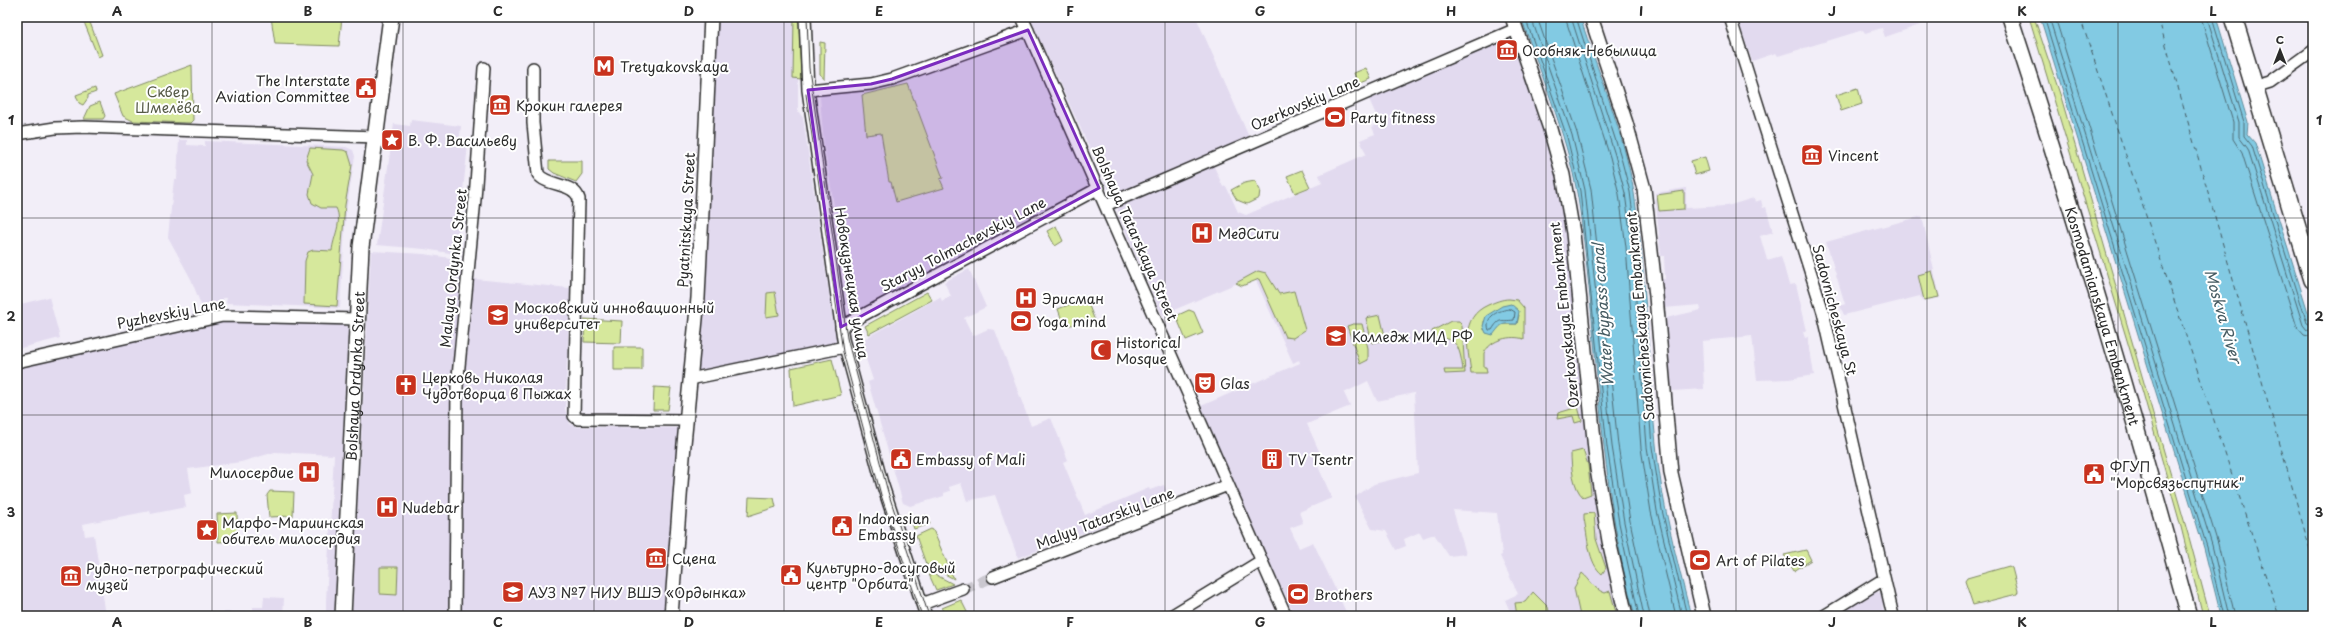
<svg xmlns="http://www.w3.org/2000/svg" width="2330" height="633" font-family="'Playpen Sans',sans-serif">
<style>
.built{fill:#e2daef}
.green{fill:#d6e89c;stroke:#808a64;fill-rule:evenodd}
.water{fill:#82cae3;stroke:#5f8a99}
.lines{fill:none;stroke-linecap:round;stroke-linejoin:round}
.shore{stroke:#4e6b75;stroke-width:1}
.ferry{stroke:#455b62;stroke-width:1;stroke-dasharray:5 4;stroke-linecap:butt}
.minor-tunnel{stroke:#cac7cf;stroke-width:11;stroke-dasharray:11 5.5;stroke-linecap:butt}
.minor-casing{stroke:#2b2b2b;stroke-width:14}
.tertiary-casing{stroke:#2b2b2b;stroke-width:16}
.secondary-casing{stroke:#2b2b2b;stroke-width:18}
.primary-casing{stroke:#2b2b2b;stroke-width:20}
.minor{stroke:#fff;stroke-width:11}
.tertiary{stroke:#fff;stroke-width:13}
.secondary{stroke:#fff;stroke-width:15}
.primary{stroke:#fff;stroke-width:17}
.tram{stroke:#2b2b2b;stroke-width:1}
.marked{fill:#7b2cbf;fill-opacity:0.2;stroke:#7b2cbf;stroke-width:3;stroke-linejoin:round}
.grid{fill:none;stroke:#2b2b2b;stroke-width:1;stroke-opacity:0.55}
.labels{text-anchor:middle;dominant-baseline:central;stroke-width:4;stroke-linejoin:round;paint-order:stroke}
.poi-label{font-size:14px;fill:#2b2b2b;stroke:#fff;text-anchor:start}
.park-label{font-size:14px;fill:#565a47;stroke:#fff}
.street-label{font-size:14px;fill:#2b2b2b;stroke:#fff}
.water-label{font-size:15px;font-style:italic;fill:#455b62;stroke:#fff}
.neatline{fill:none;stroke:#2b2b2b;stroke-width:1.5}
.grid-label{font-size:13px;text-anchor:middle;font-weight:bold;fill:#2b2b2b}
</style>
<rect width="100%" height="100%" fill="#f2eef8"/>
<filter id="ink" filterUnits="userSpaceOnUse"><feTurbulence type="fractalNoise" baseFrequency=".025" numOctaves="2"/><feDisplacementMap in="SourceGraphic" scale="8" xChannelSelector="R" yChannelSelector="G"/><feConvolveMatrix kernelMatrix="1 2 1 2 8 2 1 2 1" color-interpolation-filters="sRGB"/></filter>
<g filter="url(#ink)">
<!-- built -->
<path class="built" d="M716,17H799L802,78L798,79V111L803,118L836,340L834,344L698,371Z
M1029,17H1196L1249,137L1119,194L1110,192Z
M1737,17H1943L1885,37L1882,28L1865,33L1863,30L1778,56L1776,53L1752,61Z
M1506,38L1515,40L1546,130L1563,201L1591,443L1588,445L1596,498L1620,616H1512L1505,600L1518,594L1500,556L1502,555L1497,513L1453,510L1466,554L1449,556L1434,534L1423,538L1420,532L1404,539L1406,546L1396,550L1386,531L1372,529L1355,497L1374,484L1418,473L1414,393L1377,401L1368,381L1344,393L1350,406L1307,424L1324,462L1317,464L1332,498L1299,512L1303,523L1290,528L1299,548L1313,542L1348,616H1295L1259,541L1201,406L1300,363L1299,360L1293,363L1254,276L1162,315L1118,214V206L1213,164L1223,187L1226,186L1238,212L1246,215L1322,182L1319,175L1366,154L1360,140L1375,134L1372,127L1380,124L1368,97Z
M1019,39L1026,42L1089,182V186L858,313L852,312L824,146L820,96L823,94L859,91L894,84Z
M411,120L461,126L459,144L468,145L456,254L424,249L377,245L394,124L410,126Z
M179,140H187V145L205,146V141L346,147L353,150L355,156L346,213L340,308L226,303L227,298H223V303L201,305L191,279L168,237L174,179H177Z
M1686,188V208L1727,206L1754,198L1755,202L1761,200L1763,208L1766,207L1773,232L1760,236L1767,260L1781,256L1789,285L1796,284L1807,331L1803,332L1805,338L1808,337L1814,375L1789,379L1757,380L1752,336L1702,341L1704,389L1672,391L1666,318L1701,310L1700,305L1664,308L1662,279H1665L1664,256H1661L1655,193Z
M1922,216L1940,298L1922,301L1920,296L1844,315L1840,306L1845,304L1826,242Z
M371,251L424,254L463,260L452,375L449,450V616H352Z
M969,269L986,307L964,318L973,336L988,329L995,330L1031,426L1051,418L1068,460L1063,462L1085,515L1149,488L1150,490L1164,485L1170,499L1018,558L995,495L967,501L961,483L949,487L950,491L944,493V496L910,506L903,503L868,382L873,380L860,341L940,297L942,301L951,296L944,282Z
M474,279L570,288L565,409L570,424L577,427L680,428L667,616H462V450L465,375Z
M49,297L60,338L17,349V305Z
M222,320L345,324L348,329L334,616H326V601L334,455L275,452L241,462L188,469L192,493L184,495L186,507L151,514L150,511L83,524L85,536L94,535L106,616H17V368Z
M1878,592L1883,595L1885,600L1882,606L1885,616H1845L1844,611L1832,616L1871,593Z
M264,597L284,598L283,616H225L224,612H253V607H263Z"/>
<!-- green -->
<path class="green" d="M82,17H88L102,55L98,57Z
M271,17H342L339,46L275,44Z
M794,17H799L801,79L793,78Z
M2029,17H2034L2061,97L2190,541L2210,616H2203L2181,527L2143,393Z
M820,42L825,43L824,79L820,74Z
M192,65L193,120L190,123L133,121L123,116L114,94Z
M1366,68L1371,79L1358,84L1354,73Z
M908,84L943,178L940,179L944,188L896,202L891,182H889L881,133L866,135L862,95Z
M95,88L96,92L88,95V98L83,105L79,103L76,95Z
M1858,88L1862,104L1841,111L1836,95Z
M100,102L105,116L103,119H84L90,106Z
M310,148L343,150L348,152L352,165L345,205L337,306L304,304L305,261L308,252L313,250L332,251C333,237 343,222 336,208H321L312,203L309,194L313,174L306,160Z
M1705,157L1709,171L1695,175L1691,161Z
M549,161H582V174L576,182L554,173L549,169Z
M1302,170L1310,187L1295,193L1287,176Z
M1255,181L1260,190L1259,198L1247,204L1237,200L1231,190L1244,183Z
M1684,191V209L1659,211L1657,195Z
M1056,226L1063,241L1055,246L1047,231Z
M1258,271L1266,273L1279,294L1294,291L1305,330L1293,338L1285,337L1259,279L1242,286L1236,283Z
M1932,271L1939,297L1924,300L1918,275Z
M775,292L779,315L766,317L767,293Z
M927,292L932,300L869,334L865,326Z
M1086,298L1095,321L1064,326L1058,309Z
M1509,299L1517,300L1524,308V339C1511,335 1491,339 1484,353V367H1486L1487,373H1471C1468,347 1459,318 1488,305C1495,302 1502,299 1509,299ZM1519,315L1517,324H1503L1484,330V321Z
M1189,310L1194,312L1203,333L1186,340L1176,316Z
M1380,315L1386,340L1372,343L1366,318Z
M585,319L622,321L621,343L584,342Z
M1451,321H1459L1462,326L1465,373L1445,374L1444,370H1463C1460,350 1458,334 1434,340L1432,331Z
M1353,324H1362L1368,348V360L1360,364L1347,326Z
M614,347H642V370H614Z
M832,359L841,395L793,406L791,368Z
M654,387L671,388L668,410H653Z
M1578,407L1582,421L1575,423L1573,416L1557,419L1558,413Z
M1583,450L1588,465L1591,494L1583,497C1573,488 1571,466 1571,453Z
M270,491L294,492L293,516L269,517L267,495Z
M749,497L774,498L776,507L748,516Z
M237,513L238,541L218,542L217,514Z
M1594,513L1596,539L1606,568L1602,574C1588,563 1588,537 1584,519V514Z
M926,515L930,524L914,529L911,520Z
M931,529L933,530L954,579L926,564L916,536Z
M1806,550L1811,560L1794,571L1784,555Z
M2009,566L2012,568L2018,591L2017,594L1973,605L1965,581L1967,578Z
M380,567H398L397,595L380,594Z
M927,570L953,584L936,590Z
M1582,573C1592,581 1592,588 1605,593L1610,591L1617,616H1580L1574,588Z
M1533,592L1548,607L1550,616H1517L1515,603L1525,602Z
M961,600L969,616H943L942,608Z"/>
<!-- water -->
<path class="water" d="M1521,17H1580C1599,74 1624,133 1634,193C1647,276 1647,361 1656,444C1661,502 1677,560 1691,616H1635C1598,484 1599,346 1580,211C1571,144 1543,80 1521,17Z
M2040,17H2216L2248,122L2247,134L2255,143L2313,328V616H2221L2204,548Z
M1511,304L1519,311L1517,324C1501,324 1503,322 1493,335L1486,333L1483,326L1486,316L1502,306Z"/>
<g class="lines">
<!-- shore -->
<path class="shore" d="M1525,17L1567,137L1580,191L1607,447L1619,523L1639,616
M1531,17L1572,135L1585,190L1612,446L1624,522L1644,616
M1537,17L1577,133L1591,189L1618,445L1630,521L1650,616
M1565,17L1610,157L1619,194L1626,247L1641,448L1651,512L1676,616
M1571,17L1615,155L1625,193L1632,247L1647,447L1657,511L1682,616
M1576,17L1620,154L1630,192L1637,246L1652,447L1662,510L1687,616
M2044,17L2207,547L2224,616
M2049,17L2212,545L2229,616
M2055,17L2218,544L2235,616
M2201,17L2233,122V139L2242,153L2297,327L2304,335L2313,337
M2207,17L2239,122V137L2248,149L2303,325L2307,330L2313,331
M2212,17L2244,122V136L2252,146L2307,323L2313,326
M1510,309L1515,312L1514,320C1500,322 1500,317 1492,330H1489C1484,316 1499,310 1510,309Z"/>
<!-- ferry -->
<path class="ferry" d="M2080,17L2279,616
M2158,17L2313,560"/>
<!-- minor-tunnel -->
<path class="minor-tunnel" d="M963,589L993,577"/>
<!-- minor casing -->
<g class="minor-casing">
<path id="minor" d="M805,17L808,90L843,339L882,483L926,616
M1022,17L1286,616
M1730,17L1823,312L1893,616
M533,68V123L538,174C547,187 574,182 579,199L574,416L578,419L686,420
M2254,87L2270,82L2313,51
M808,90L871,84L892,79L1028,30
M17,134L55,128L83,127L377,137
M1106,205L1516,29
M841,327L1099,188
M17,362L223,316L357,319
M690,379L845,347
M993,577L1228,485
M922,604L963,589
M455,616L457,387L475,199L484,68
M1171,616L1261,561
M1824,616L1884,579"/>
</g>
<!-- tertiary casing -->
<g class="tertiary-casing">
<path id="tertiary" d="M1512,17L1550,129L1563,175L1573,233L1597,469L1609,541L1626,616
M1591,17L1626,123L1644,189L1656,296L1671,473L1704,616
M671,616L684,444L698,298L711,17"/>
</g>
<!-- secondary casing -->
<g class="secondary-casing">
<g id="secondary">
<path id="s1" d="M2010,17C2075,215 2134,415 2189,616"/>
<path id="s2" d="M343,616L361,247L391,17"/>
</g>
</g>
<!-- primary casing -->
<g class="primary-casing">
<path id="primary" d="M2233,17L2313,280"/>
</g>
<!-- minor -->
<use href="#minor" class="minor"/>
<!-- tertiary -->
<use href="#tertiary" class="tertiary"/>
<!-- secondary -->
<use href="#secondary" class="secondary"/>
<!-- primary -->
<use href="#primary" class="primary"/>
<!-- tram -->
<path class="tram" d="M807,17L809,68L847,338L888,492L929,616
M806,94L843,352L881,495L922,616"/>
</g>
</g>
<!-- marked area -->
<path class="marked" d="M1028,30L1099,188L841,327L808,90L871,84L892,79Z"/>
<!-- grid -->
<path class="grid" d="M212,17V616M403,17V616M594,17V616M784,17V616M974,17V616M1165,17V616M1356,17V616M1546,17V616M1736,17V616M1927,17V616M2118,17V616M17,218H2313M17,415H2313"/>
<!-- icons -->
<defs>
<g id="museum-square" transform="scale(1.15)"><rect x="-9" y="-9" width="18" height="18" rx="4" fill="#c8321e" stroke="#fff"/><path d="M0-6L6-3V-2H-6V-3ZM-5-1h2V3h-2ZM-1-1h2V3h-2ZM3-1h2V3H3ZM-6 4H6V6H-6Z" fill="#fff"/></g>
<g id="metro-square" transform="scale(1.15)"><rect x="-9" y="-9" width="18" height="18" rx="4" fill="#c8321e" stroke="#fff"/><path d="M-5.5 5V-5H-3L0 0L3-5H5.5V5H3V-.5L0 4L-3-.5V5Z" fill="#fff"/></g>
<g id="civic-square" transform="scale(1.15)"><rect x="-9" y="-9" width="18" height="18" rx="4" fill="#c8321e" stroke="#fff"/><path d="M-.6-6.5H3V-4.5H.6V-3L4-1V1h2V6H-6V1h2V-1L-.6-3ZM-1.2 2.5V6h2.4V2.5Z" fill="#fff"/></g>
<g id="stadium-square" transform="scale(1.15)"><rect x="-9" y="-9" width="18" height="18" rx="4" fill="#c8321e" stroke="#fff"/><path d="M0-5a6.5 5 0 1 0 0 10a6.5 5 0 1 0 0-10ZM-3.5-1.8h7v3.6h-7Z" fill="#fff"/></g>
<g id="sight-square" transform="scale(1.15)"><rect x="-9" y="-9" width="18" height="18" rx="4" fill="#c8321e" stroke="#fff"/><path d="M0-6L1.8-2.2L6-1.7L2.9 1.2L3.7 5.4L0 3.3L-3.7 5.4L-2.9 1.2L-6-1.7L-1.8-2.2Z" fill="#fff"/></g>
<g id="hospital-square" transform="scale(1.15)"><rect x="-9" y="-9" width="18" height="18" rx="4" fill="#c8321e" stroke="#fff"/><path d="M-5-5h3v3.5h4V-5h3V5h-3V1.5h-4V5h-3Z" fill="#fff"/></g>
<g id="university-square" transform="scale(1.15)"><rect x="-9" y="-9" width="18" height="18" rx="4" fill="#c8321e" stroke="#fff"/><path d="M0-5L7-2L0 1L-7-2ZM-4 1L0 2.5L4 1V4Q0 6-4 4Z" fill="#fff"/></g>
<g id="mosque-square" transform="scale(1.15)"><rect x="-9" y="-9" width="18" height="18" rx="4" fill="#c8321e" stroke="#fff"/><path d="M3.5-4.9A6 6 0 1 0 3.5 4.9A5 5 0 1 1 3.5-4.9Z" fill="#fff"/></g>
<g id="theatre-square" transform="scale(1.15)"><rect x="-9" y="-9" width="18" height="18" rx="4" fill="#c8321e" stroke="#fff"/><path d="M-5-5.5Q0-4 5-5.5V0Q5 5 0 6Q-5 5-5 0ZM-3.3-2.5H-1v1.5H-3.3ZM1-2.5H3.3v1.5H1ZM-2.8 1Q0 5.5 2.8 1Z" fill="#fff"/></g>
<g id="church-square" transform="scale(1.15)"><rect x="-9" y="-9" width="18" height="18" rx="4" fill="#c8321e" stroke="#fff"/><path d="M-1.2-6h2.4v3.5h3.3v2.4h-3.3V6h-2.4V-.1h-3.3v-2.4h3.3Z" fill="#fff"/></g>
<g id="building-square" transform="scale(1.15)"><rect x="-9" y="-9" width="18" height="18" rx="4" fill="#c8321e" stroke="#fff"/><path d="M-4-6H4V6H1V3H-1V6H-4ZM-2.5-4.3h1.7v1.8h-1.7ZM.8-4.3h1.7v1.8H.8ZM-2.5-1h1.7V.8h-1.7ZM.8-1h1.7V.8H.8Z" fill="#fff"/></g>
</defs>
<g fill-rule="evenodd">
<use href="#museum-square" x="1507" y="50"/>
<use href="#metro-square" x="604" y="66"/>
<use href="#civic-square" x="366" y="88"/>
<use href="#museum-square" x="500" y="105"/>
<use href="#stadium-square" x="1335" y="117"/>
<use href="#sight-square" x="392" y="140"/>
<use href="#museum-square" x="1812" y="155"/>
<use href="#hospital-square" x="1202" y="233"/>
<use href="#hospital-square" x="1026" y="298"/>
<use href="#university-square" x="498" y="315"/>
<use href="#stadium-square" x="1021" y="321"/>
<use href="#university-square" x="1336" y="336"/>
<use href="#mosque-square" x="1101" y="350"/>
<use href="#theatre-square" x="1205" y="383"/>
<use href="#church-square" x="406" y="385"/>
<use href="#civic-square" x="901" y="459"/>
<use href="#building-square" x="1272" y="459"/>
<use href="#hospital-square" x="309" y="472"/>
<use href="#civic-square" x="2094" y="474"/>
<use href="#hospital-square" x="387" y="507"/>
<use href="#civic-square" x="842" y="526"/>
<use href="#sight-square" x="207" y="530"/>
<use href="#museum-square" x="656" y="558"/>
<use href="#stadium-square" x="1700" y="560"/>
<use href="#civic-square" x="791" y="575"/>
<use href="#museum-square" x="71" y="576"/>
<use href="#university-square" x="513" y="592"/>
<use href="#stadium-square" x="1298" y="594"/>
</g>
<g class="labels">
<!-- poi labels -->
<g class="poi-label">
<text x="1522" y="50">Особняк-Небылица</text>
<text x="620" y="66">Tretyakovskaya</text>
<text x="350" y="80" text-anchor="end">The Interstate<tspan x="350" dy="16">Aviation Committee</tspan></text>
<text x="516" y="105">Крокин галерея</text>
<text x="1350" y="117">Party fitness</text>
<text x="408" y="140">В. Ф. Васильеву</text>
<text x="1828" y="155">Vincent</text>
<text x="1218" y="233">МедСити</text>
<text x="1042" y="298">Эрисман</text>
<text x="514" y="307">Московский инновационный<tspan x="514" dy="16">университет</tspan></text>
<text x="1036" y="321">Yoga mind</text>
<text x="1352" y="336">Колледж МИД РФ</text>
<text x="1116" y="342">Historical<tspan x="1116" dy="16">Mosque</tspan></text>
<text x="422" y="377">Церковь Николая<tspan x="422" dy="16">Чудотворца в Пыжах</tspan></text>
<text x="1220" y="383">Glas</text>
<text x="916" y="459">Embassy of Mali</text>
<text x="1288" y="459">TV Tsentr</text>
<text x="2110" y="466">ФГУП<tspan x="2110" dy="16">"Морсвязьспутник"</tspan></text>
<text x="294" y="472" text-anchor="end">Милосердие</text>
<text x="402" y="507">Nudebar</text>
<text x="858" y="518">Indonesian<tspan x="858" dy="16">Embassy</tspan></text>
<text x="222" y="522">Марфо-Мариинская<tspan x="222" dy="16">обитель милосердия</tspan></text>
<text x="672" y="558">Сцена</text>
<text x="1716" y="560">Art of Pilates</text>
<text x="806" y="567">Культурно-досуговый<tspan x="806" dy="16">центр "Орбита"</tspan></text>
<text x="86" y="568">Рудно-петрографический<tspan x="86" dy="16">музей</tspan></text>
<text x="528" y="592">АУЗ №7 НИУ ВШЭ «Ордынка»</text>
<text x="1314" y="594">Brothers</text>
</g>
<!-- park labels -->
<g class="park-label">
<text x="168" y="91">Сквер<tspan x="168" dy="16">Шмелёва</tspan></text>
</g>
<!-- street labels -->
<g class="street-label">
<text transform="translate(1305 103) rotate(-23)">Ozerkovskiy Lane</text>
<text transform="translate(686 220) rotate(-87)">Pyatnitskaya Street</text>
<text transform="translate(1135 233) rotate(66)">Bolshaya Tatarskaya Street</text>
<text transform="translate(963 244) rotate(-28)">Staryy Tolmachevskiy Lane</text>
<text transform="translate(453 268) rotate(-84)">Malaya Ordynka Street</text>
<text transform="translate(852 283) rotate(81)">Новокузнецкая улица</text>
<text transform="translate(1835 310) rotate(75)">Sadovnicheskaya St</text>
<text transform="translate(171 313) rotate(-11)">Pyzhevskiy Lane</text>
<text transform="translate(1564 315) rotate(-96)">Ozerkovskaya Embankment</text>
<text stroke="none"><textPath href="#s1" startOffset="313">Kosmodamianskaya Embankment</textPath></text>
<text transform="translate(1640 316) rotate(-95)">Sadovnicheskaya Embankment</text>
<text stroke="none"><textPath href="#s2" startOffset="240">Bolshaya Ordynka Street</textPath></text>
<text transform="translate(1105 518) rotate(-21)">Malyy Tatarskiy Lane</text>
</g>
<!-- water labels -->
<g class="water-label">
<text transform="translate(1602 315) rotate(-94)">Water bypass canal</text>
<text transform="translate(2224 316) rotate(74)">Moskva River</text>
</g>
</g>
<!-- margin -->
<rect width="2330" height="633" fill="none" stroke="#fff" stroke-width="44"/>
<!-- north arrow -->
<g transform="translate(2280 50)" stroke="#ffffff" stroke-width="3" paint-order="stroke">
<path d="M0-3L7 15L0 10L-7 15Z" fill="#2b2b2b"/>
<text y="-6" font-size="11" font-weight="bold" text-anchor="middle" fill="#2b2b2b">С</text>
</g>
<rect x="22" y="22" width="2286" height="589" class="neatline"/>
<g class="grid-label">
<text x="117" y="16">A</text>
<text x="308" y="16">B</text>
<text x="498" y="16">C</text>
<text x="689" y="16">D</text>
<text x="879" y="16">E</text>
<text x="1070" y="16">F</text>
<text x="1260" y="16">G</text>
<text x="1451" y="16">H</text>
<text x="1641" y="16">I</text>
<text x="1832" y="16">J</text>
<text x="2022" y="16">K</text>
<text x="2213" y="16">L</text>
<text x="11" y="125">1</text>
<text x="2319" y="125">1</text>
<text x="11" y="321">2</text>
<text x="2319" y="321">2</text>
<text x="11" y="517">3</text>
<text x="2319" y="517">3</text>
<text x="117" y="627">A</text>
<text x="308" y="627">B</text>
<text x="498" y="627">C</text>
<text x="689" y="627">D</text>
<text x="879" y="627">E</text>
<text x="1070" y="627">F</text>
<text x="1260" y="627">G</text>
<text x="1451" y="627">H</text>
<text x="1641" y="627">I</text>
<text x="1832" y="627">J</text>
<text x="2022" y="627">K</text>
<text x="2213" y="627">L</text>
</g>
</svg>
